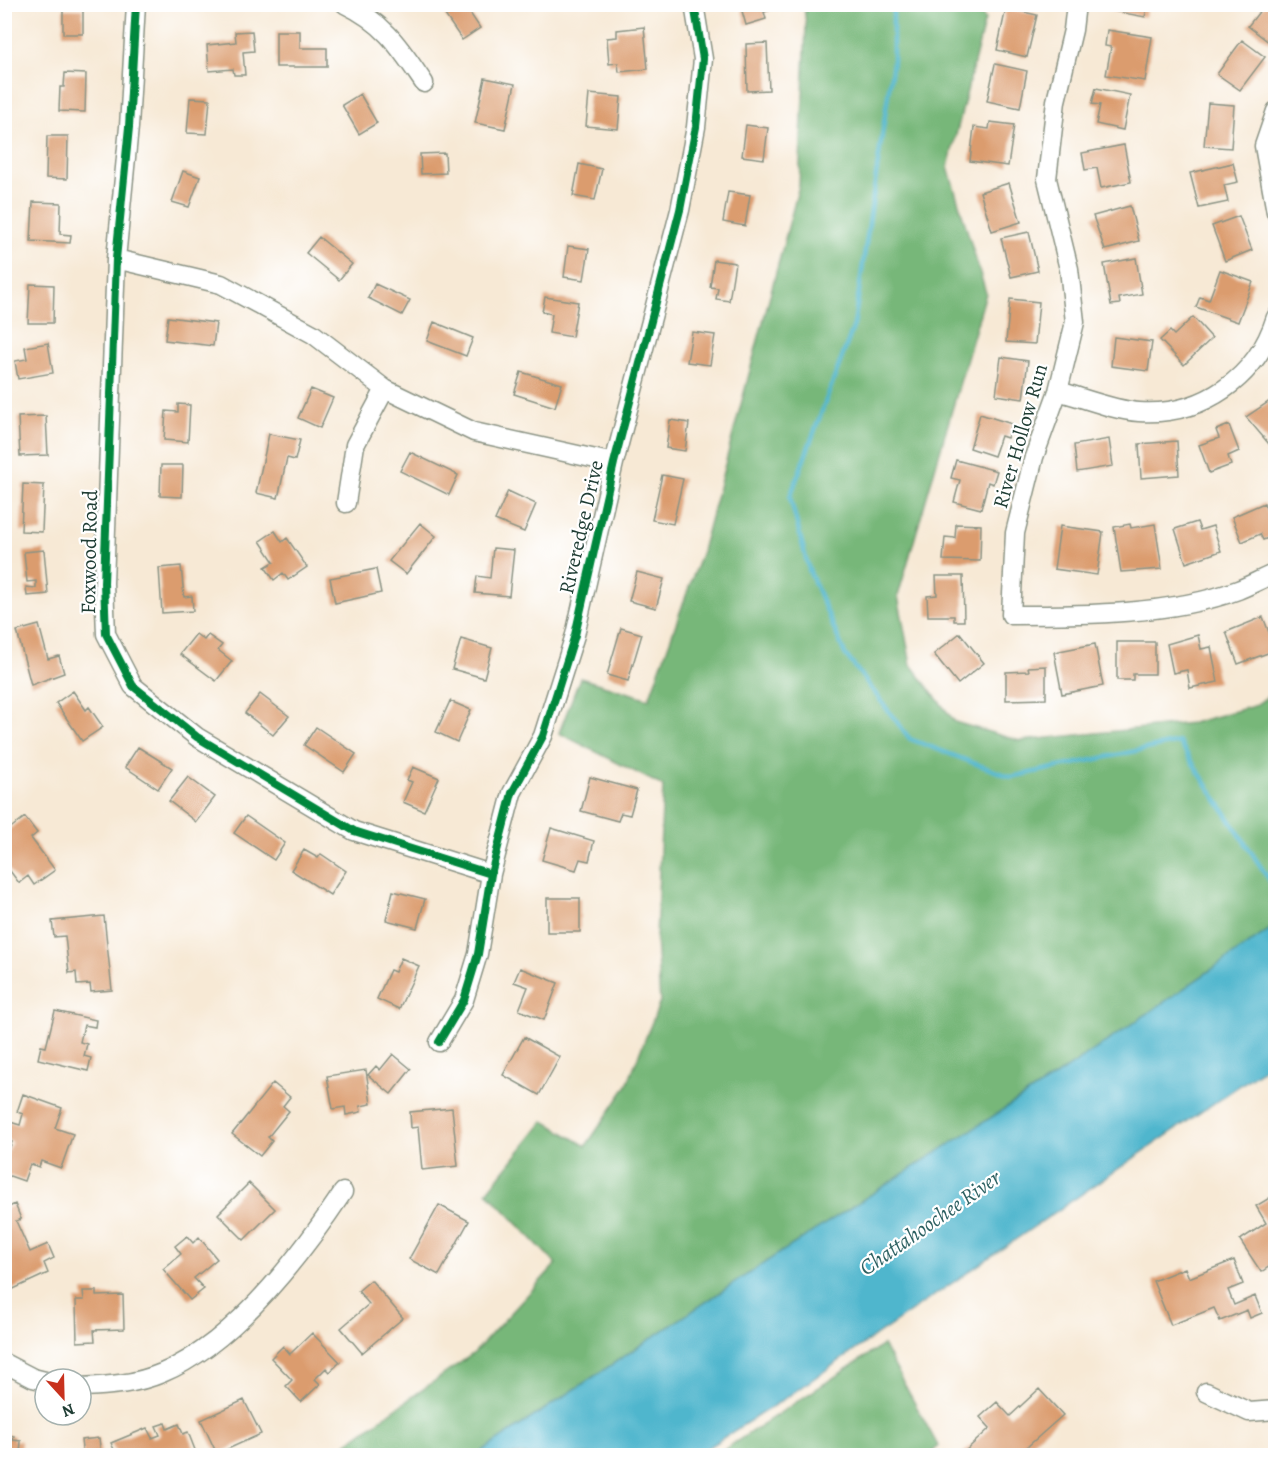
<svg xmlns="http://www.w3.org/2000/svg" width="1280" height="1460" font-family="Alegreya,serif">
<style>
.forest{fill:#77b779;stroke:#4b7a56;stroke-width:1.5}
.water{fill:#4fb6cd;stroke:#377a80;stroke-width:1.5}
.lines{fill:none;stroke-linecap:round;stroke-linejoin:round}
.stream{stroke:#4fb6cd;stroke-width:4.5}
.building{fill:#db9c6e}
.minor-casing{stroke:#8b9384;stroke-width:21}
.minor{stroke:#fff;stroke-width:18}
.cycleway-casing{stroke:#fff;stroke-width:11}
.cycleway{stroke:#00873e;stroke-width:8}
.labels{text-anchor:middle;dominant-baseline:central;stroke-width:4.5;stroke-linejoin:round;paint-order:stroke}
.street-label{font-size:21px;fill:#1f3d34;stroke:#fff}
.water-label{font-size:22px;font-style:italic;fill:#2d6162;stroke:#fff}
</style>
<rect width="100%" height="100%" fill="#fff"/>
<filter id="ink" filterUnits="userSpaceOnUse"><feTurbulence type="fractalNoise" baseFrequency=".0167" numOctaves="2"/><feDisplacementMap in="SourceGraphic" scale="12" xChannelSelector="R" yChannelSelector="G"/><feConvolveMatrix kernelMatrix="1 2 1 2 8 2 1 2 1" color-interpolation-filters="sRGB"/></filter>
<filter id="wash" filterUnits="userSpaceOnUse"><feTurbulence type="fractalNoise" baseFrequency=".008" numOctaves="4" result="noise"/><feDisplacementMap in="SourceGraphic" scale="24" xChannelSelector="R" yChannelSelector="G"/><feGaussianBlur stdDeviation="1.35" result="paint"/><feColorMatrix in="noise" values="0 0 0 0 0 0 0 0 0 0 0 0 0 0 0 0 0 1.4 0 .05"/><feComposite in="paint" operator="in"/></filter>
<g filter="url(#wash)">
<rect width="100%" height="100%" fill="#f7e9d5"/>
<!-- forest -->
<path class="forest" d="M804,5H976L985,19L948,167L986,293L898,596L911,665L955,722L1020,741L1192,723L1254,706L1275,692V926L1062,1072L772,1258L476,1455L329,1456L474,1353L556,1264L487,1192L544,1121L586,1146L626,1087L660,1002L656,938L663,786L559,733L580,678L649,699L702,551L799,186L806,26Z
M883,1345L938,1446L930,1455H716Z"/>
<!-- water -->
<path class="water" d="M1275,926V1061L778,1403L696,1455H476L772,1258L1062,1072Z"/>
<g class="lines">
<!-- stream -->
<path class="stream" d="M893,4V61L854,325L790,497L809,570L845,654L910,739L1011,777L1179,742L1276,890"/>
</g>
<g id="blocks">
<!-- building -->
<path class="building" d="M460,4H464L480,28L462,40L445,15Z
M740,4H779L780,7L764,12L766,19L746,25Z
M1114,4H1148L1145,17L1113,11Z
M1265,4H1276L1274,46L1248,26Z
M1006,8L1037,15L1027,57L997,50Z
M63,9H83V34H63Z
M644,27L648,69L619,72L618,63L609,64L607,38L617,37V30Z
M1107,30L1152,37L1145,81L1106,75L1111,47L1105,46Z
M252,31L254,51L243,52L245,75H234L233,69L209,71L207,45L236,42L235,32Z
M276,31H300V48H327V67H276Z
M1242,40L1265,57L1240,90L1217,74Z
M767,43L769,90L747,91L746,44Z
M995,64L1027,71L1020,108L987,101Z
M65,73L86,74L85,112L59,111L60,87H64Z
M485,78L515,84L505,129L475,123Z
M1096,88L1130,95L1123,130L1096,124L1100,105L1092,104Z
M360,94L377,123L359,134L342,105Z
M589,94L621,97L618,129L586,126Z
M190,98L210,99L207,134L187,133Z
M1208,103L1234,105L1231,148L1204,146Z
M990,122L1014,125L1008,166L970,161L974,127L989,129Z
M746,125L768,128L764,159L742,156Z
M47,136H68L67,179L46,178Z
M1124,145L1131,182L1101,188L1097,168L1085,170L1082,153Z
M445,153L446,173L421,174L420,154Z
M1233,163L1238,182L1224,185L1228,202L1199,208L1190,173Z
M579,164L602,169L595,200L573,196Z
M183,171L200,177L189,207L172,202Z
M1009,183L1021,222L992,231L980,192Z
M728,192L750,195L745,226L723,222Z
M33,202L61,203L60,234L71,235L70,243L31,241Z
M1130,206L1139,241L1105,250L1093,216Z
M1239,216L1252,250L1225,261L1212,226Z
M1029,232L1038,271L1011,277L1001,238Z
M319,237L352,264L339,280L306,253Z
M568,246L589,249L584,280L564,277Z
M1136,258L1142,294L1119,298L1120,304L1111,305L1104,264Z
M714,260L735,263L729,301L716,299L718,288L710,287Z
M1220,270L1253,282L1238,322L1196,307L1200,297L1209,300Z
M30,284L54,285L53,323H28Z
M375,284L410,300L402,315L368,298Z
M545,297L578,302L572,337L549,333L552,314L542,312Z
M1010,299L1039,302L1035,344L1006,342Z
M168,317L216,323L213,346L165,340Z
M1193,317L1212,338L1184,365L1160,340L1170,331L1174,335Z
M434,322L473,338L466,356L427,341Z
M692,332L715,335L710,365L687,362Z
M1114,337L1152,342L1148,371L1111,366Z
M48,343L53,373L18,379L15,361L27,359L25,347Z
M1001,357L1028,361L1023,399L996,395Z
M521,372L562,384L555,407L514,394Z
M311,389L333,398L320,428L298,418Z
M1276,397V439L1269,444L1246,417Z
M178,404L190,405L188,442L164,440L166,411L178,412Z
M980,414L1012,424L1007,438L1001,436L994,456L970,448Z
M46,416L48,455L20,456L18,417Z
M670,420L689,423L685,451L666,448Z
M1229,425L1239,451L1228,456L1231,465L1209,473L1199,445L1219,438L1216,430Z
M269,434L300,440L295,460L287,458L278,498L256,493Z
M1109,439L1113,466L1077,472L1074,445Z
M1177,441L1179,475L1141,478L1139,444Z
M410,452L458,475L449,495L400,471Z
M956,460L997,471L993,484L988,482L981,509L954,502L960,480L951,478Z
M161,465H183L182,497L160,496Z
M662,475L683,479L673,524L652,520Z
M23,484L44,485L42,532L21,531Z
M508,491L536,504L524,532L495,520Z
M1264,503L1276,535L1263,540L1260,534L1242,542L1232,517Z
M1197,522L1200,530L1213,526L1221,551L1186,563L1175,529Z
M420,523L436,536L406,574L389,561Z
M956,524L981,525L980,561L943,560L945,537L955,538Z
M1130,524L1131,528L1155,524L1162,569L1121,572L1114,527Z
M1060,526L1103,532L1097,575L1054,569Z
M275,531L282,542L287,538L307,567L288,580L283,573L274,580L265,567L274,562L260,541Z
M493,548L514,550L509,596L475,593L477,576L490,578Z
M44,550L48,594L27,596L26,587L36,588V581L27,582L24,552Z
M181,566L184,597L192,596L193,611L162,613L159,568Z
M376,569L381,593L335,603L330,578Z
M637,572L664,579L656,608L629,601Z
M936,576H963L964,621H954V616H928L927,596L937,595Z
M1263,617L1276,650L1238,664L1226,632Z
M39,625L48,659L59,656L64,673L31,685L17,631Z
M621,628L642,634L628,681L607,675Z
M960,633L984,663L958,684L934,654Z
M196,634L204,640L208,635L222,645L218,650L232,661L216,681L180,654Z
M1198,635L1201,649L1211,647L1218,682L1190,688L1187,670L1173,673L1167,644Z
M461,639L492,648L484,678L452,669Z
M1117,642H1155V674H1133V680H1117Z
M1095,644L1103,686L1062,694L1054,652Z
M1046,666V699L1006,700V672L1029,671L1028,667Z
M73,691L86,710L89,707L103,727L82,741L56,703Z
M260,694L289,716L273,735L245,713Z
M450,701L471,710L457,742L436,732Z
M316,727L356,754L344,772L304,745Z
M138,747L172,768L158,789L125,767Z
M413,767L439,778L424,811L403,802L412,782L407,780Z
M188,777L215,797L196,822L169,801Z
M590,777L637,790L630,815L621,813L618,821L581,811Z
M246,816L285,843L274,860L234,833Z
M25,817L37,833L31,838L55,870L34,885L28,876L19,883L4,863V833Z
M551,828L594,841L589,861L580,859L576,870L542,860Z
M304,850L318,858L321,854L346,871L330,895L291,870Z
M393,891L425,899L417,928L386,920Z
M547,898H580V932H547Z
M104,916L112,990L91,992L90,984L77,985L76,972L69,973L65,936L54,937L52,921Z
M401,958L419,966L399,1009L377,999L390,970L395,972Z
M520,968L558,983L544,1020L519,1010L528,987L514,982Z
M55,1011L96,1020L95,1027L84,1025L80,1042L87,1044L84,1056L91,1058L88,1071L38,1059L41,1046L46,1047Z
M524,1037L560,1057L539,1095L503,1075Z
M393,1054L411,1069L391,1094L368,1075L376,1066L380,1070Z
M366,1070L371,1104L360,1106L361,1112L346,1115L345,1107L333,1109L327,1076Z
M273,1083L290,1097L283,1106L289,1111L268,1137L272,1141L260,1156L232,1134Z
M23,1094L62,1108L55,1128L73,1134L61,1168L41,1161L39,1167L30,1164L24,1181L4,1174V1162L12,1142L4,1139V1120L20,1125L23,1114L17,1112Z
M452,1108L458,1166L422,1170L418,1127L411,1128L410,1112Z
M249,1183L275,1209L244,1240L218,1214Z
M1276,1194V1262L1261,1272L1240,1240L1266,1223L1256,1206Z
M15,1204L21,1219L16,1221L30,1252L48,1244L54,1258L44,1263L48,1273L7,1292L5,1286V1209Z
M439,1205L469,1221L439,1275L409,1259Z
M187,1236L193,1243L199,1237L217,1259L194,1278L204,1289L190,1300L163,1269L181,1254L175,1246Z
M1234,1260L1243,1284L1228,1290L1234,1305L1255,1296L1262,1313L1250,1318L1247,1310L1220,1321L1214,1308L1171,1325L1153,1281L1185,1268L1189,1278Z
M371,1280L403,1318L362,1353L341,1328L369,1304L358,1291Z
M83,1291H96V1296L123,1295L124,1329L94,1330L95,1341L77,1342L76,1300H84Z
M312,1333L340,1362L330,1372L326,1368L315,1379L320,1384L301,1402L286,1386L292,1380L271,1358L283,1346L290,1354Z
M1039,1389L1063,1415L1027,1447L1034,1456L962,1454L990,1428L980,1417L997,1402L1010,1416Z
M244,1400L261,1434L217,1454L201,1420Z
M165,1423L167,1429L179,1424L183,1434L188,1432L197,1455L117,1456L111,1443L147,1428L152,1438L160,1435L156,1426Z
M4,1434L14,1436L13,1440L21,1441L20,1456H4Z
M99,1438L101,1456H83L81,1440Z"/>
</g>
</g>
<g filter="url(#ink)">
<use href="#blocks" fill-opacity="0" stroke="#8b9384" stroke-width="1.5"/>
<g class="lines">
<!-- minor casing -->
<g class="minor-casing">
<path id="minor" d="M136,4L129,127L116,259L104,583L106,634L133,686L197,737L354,831L491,874
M345,4C385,23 400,48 424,83
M1076,4L1073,30L1056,101L1047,179L1069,269L1075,322L1058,391L1034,457L1015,533L1011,615C1082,615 1172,615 1238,590C1251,585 1263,578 1276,573
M1276,111L1264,146L1276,212
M116,259L221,284L313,334L385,389L474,432L614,463
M1058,391C1084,398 1113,410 1139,412C1203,416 1257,378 1276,317
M346,503L355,445L385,389
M439,1042L464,1000L478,954L491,874L512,793L543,736L575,635L614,463L680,210L696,127L703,59L694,4
M4,1363L33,1378L45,1381
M81,1387C109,1386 136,1384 162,1373C234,1343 301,1255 343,1192
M1206,1392L1249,1412L1276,1410"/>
</g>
<!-- minor -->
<use href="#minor" class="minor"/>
<!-- cycleway casing -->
<g class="cycleway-casing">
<path id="cycleway" d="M136,4L129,127L116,259L104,583L106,634L133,686L197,737L354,831L491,874
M439,1042L464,1000L478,954L491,874L512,793L543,736L575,635L614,463L680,210L696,127L703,59L694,4"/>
</g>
<!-- cycleway -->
<use href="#cycleway" class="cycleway"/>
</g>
</g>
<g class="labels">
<!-- street labels -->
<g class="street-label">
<text transform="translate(1020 436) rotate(-74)">River Hollow Run</text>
<text transform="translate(581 527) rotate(-77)">Riveredge Drive</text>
<text transform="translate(89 552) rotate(-89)">Foxwood Road</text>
</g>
<!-- water labels -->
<g class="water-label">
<text transform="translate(930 1223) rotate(-35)">Chattahoochee River</text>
</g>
</g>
<!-- margin -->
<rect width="1280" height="1460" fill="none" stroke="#fff" stroke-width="24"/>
<!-- north arrow -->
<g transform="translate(63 1397) rotate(158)"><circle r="28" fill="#ffffff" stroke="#a5b1ae" stroke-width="1.5"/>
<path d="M0-4.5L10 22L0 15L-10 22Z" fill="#c8321e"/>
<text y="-9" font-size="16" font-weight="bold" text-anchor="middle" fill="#1f3d34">N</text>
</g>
</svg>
